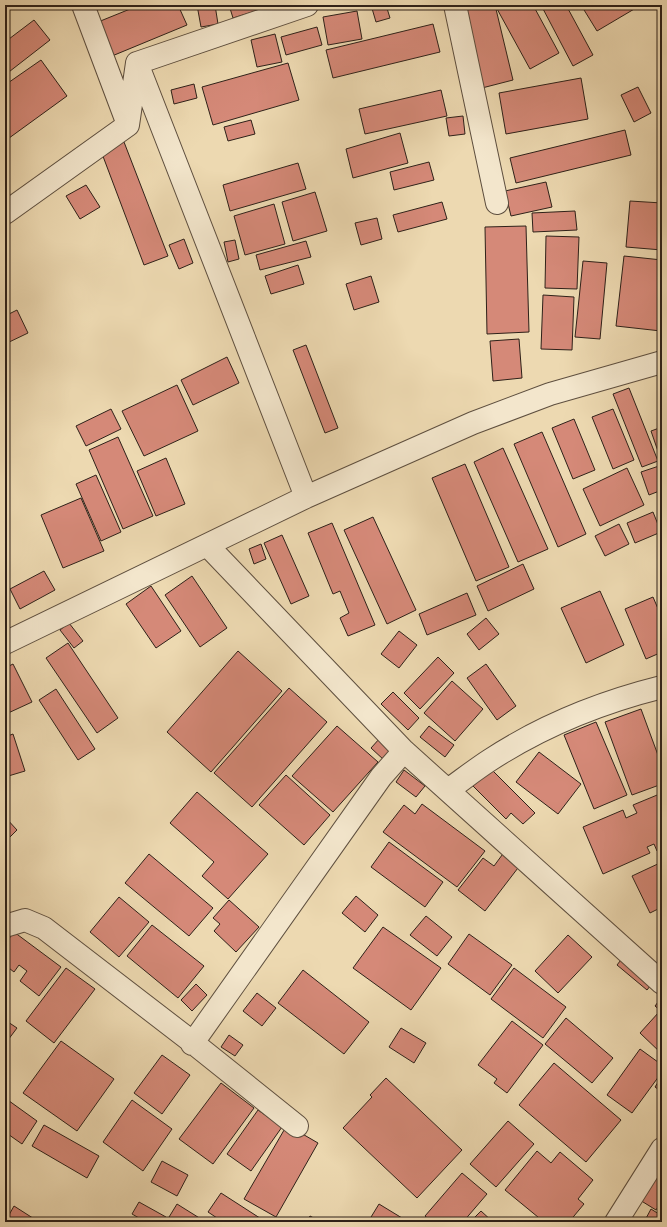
<svg xmlns="http://www.w3.org/2000/svg" width="667" height="1227" font-family="'IM FELL Double Pica',serif">
<style>
.building{fill:#d58978;stroke:#2e2119}
.lines{fill:none;stroke-linecap:round;stroke-linejoin:round}
.minor-casing{stroke:#5e4f3f;stroke-width:24}
.minor{stroke:#f3e6cc;stroke-width:22}
</style>
<rect width="100%" height="100%" fill="#edd9b1"/>
<filter id="stains"><feTurbulence type="fractalNoise" baseFrequency=".005" numOctaves="4"/><feColorMatrix values="0 0 0 0 .2 0 0 0 0 .09 0 0 0 0 .02 0 0 0 .5 -.17"/></filter>
<radialGradient id="worn" r=".72"><stop offset=".6" stop-color="#630" stop-opacity="0"/><stop offset="1" stop-color="#630" stop-opacity=".3"/></radialGradient>
<!-- building -->
<path class="building" d="M140,5H178L187,25L112,56L98,22Z
M197,5H215L218,24L201,27Z
M229,5H269V7L233,18Z
M371,5H386L390,18L376,22Z
M487,5H495L513,80L482,88L463,11Z
M501,5H533L559,53L530,69L496,7Z
M541,5H566L593,55L573,66Z
M581,5H641L597,31Z
M357,11L362,39L328,45L323,17Z
M34,20L50,40L5,75V42Z
M433,24L440,52L333,78L326,50Z
M317,27L322,45L286,55L281,37Z
M275,34L282,62L257,67L251,40Z
M41,60L67,96L5,141V85Z
M288,63L299,100L213,125L202,87Z
M581,78L588,119L506,134L499,93Z
M194,84L197,98L174,104L171,90Z
M638,87L651,113L634,122L621,95Z
M441,90L447,116L365,134L359,109Z
M463,116L465,134L449,136L446,118Z
M251,120L255,134L228,141L224,127Z
M625,130L631,155L516,183L510,158Z
M400,133L408,163L353,178L346,149Z
M124,142L168,256L144,265L101,151Z
M429,162L434,180L394,190L390,172Z
M298,163L306,189L230,211L223,185Z
M546,182L552,207L511,216L505,191Z
M86,185L100,207L80,219L66,196Z
M315,192L327,231L293,241L282,202Z
M630,201L662,203V250L626,247Z
M442,202L447,219L398,232L393,215Z
M274,204L285,244L245,255L234,216Z
M575,211L577,230L533,232L532,213Z
M377,218L382,239L361,245L355,223Z
M526,226L529,332L487,334L485,227Z
M546,236L579,237L577,289L545,288Z
M184,239L193,263L179,269L169,245Z
M235,240L239,259L228,262L224,242Z
M306,241L311,257L260,270L256,255Z
M624,256L662,260L661,331L616,326Z
M583,261L607,263L600,339L575,337Z
M298,265L304,284L271,294L265,276Z
M371,276L379,302L354,310L346,284Z
M543,295L574,297L572,350L541,349Z
M17,310L28,333L5,344V316Z
M519,339L522,378L493,381L490,341Z
M306,345L338,428L325,433L293,350Z
M227,357L239,383L193,405L181,380Z
M177,385L198,431L144,456L122,411Z
M629,388L658,461L642,467L613,394Z
M111,409L121,429L86,446L76,426Z
M613,409L634,460L613,469L592,417Z
M574,419L595,470L573,479L552,428Z
M662,427V463L651,431Z
M542,432L586,534L558,547L514,444Z
M118,437L153,516L123,529L89,450Z
M503,448L548,549L518,562L474,462Z
M166,458L185,504L156,516L137,471Z
M465,464L509,567L476,581L432,478Z
M662,465V490L649,495L641,472Z
M627,468L644,505L600,526L583,489Z
M96,475L121,532L101,541L76,484Z
M81,498L104,551L63,568L41,515Z
M653,512L661,532L635,543L627,523Z
M373,517L416,610L387,624L344,530Z
M332,523L375,625L348,636L340,618L349,613L340,591L333,594L308,533Z
M619,524L629,544L605,556L595,536Z
M282,535L309,596L291,604L264,543Z
M261,544L266,559L254,564L249,549Z
M523,564L534,589L488,611L477,586Z
M44,571L55,590L20,609L10,589Z
M192,576L227,628L200,647L165,595Z
M151,586L181,631L156,648L126,604Z
M600,591L624,645L586,663L561,608Z
M467,593L476,615L427,635L419,614Z
M653,597L662,618V652L646,659L625,609Z
M486,618L499,634L479,650L467,634Z
M69,623L83,641L74,648L60,630Z
M399,631L417,645L399,668L381,654Z
M68,643L118,718L97,733L46,658Z
M238,651L282,691L211,772L167,732Z
M438,657L454,673L420,709L404,693Z
M13,664L32,702L6,714L5,668Z
M486,664L516,706L497,720L467,678Z
M452,681L483,709L455,741L424,713Z
M289,688L327,722L252,807L214,773Z
M56,689L95,749L78,760L39,700Z
M393,692L419,718L408,730L381,704Z
M641,709L662,766V784L632,795L605,722Z
M596,722L627,795L594,809L564,735Z
M337,726L378,762L333,812L292,776Z
M429,726L454,745L445,757L420,737Z
M13,734L25,771L5,777V737Z
M380,738L392,750L384,760L371,748Z
M539,752L581,784L558,814L516,782Z
M491,769L535,813L523,824L511,813L506,819L473,786Z
M404,770L425,786L416,797L396,782Z
M286,775L330,815L304,845L259,805Z
M197,792L268,854L228,899L202,876L214,862L170,823Z
M662,793V849L657,851L654,844L647,847L650,853L603,874L583,827L623,810L626,818L637,813L633,805Z
M422,804L485,851L457,887L383,832L404,805L415,814Z
M5,817L17,830L5,842Z
M389,842L443,882L425,907L371,867Z
M505,851L521,864L485,911L458,890L483,858L494,866Z
M149,854L213,908L189,936L125,883Z
M662,862V907L650,913L632,876Z
M356,896L378,915L365,932L342,913Z
M119,897L149,922L119,957L90,932Z
M229,900L259,927L236,952L214,931L220,924L213,918Z
M426,916L452,937L437,956L410,935Z
M152,925L204,966L178,998L127,956Z
M383,927L441,968L411,1010L353,968Z
M14,932L61,967L39,996L20,981L27,971L19,965L14,972L5,965V944Z
M469,934L512,965L490,995L448,964Z
M568,935L592,957L558,993L535,971Z
M624,956L654,981L647,990L617,965Z
M66,968L95,989L54,1043L26,1021Z
M514,968L566,1007L543,1038L491,999Z
M303,970L369,1022L344,1054L278,1003Z
M196,984L207,995L192,1011L181,1000Z
M257,993L276,1008L262,1026L243,1011Z
M662,997V1012L655,1006Z
M659,1012L662,1014V1054L640,1033Z
M566,1018L613,1058L592,1083L545,1044Z
M5,1020L17,1028L5,1044Z
M512,1021L543,1045L507,1093L494,1083L497,1079L478,1065Z
M401,1028L426,1043L414,1063L389,1047Z
M229,1035L243,1045L235,1056L221,1047Z
M61,1041L114,1079L77,1131L23,1093Z
M640,1049L662,1065V1072L632,1113L607,1095Z
M162,1055L190,1075L162,1114L134,1093Z
M554,1063L621,1120L586,1162L519,1105Z
M662,1076V1092L655,1087Z
M386,1078L462,1150L417,1198L343,1128L372,1097L370,1095Z
M221,1083L254,1108L213,1164L179,1139Z
M5,1098L37,1121L22,1144L5,1132Z
M132,1100L172,1129L143,1171L103,1142Z
M258,1110L282,1127L251,1171L227,1154Z
M508,1121L534,1144L496,1187L470,1164Z
M44,1125L99,1156L87,1178L32,1146Z
M287,1125L318,1143L276,1217L244,1199Z
M662,1149V1200L656,1210L635,1197Z
M537,1151L551,1163L560,1152L593,1180L578,1199L584,1204L569,1222H544L505,1190Z
M162,1161L188,1175L177,1196L151,1182Z
M462,1173L487,1194L463,1222H432L425,1216Z
M221,1193L266,1222H223L208,1212Z
M139,1202L166,1217L163,1222H146L132,1214Z
M177,1204L201,1219L199,1222H166Z
M379,1204L402,1218L399,1222H368Z
M14,1206L39,1222H5Z
M651,1209L662,1216V1222H644Z
M481,1211L493,1222H470Z
M310,1216L321,1222H306Z"/>
<g class="lines">
<!-- minor casing -->
<g class="minor-casing">
<path id="minor" d="M83,5L127,122
M455,5L497,203
M137,63L306,497
M5,213L128,125L137,63L307,5
M208,546L404,751L662,983
M5,643L306,497L473,423L550,394L662,362
M448,790C462,780 476,769 490,760C542,726 602,702 662,687
M5,926L25,920L44,928L187,1038L297,1126
M192,1044L381,777L404,751
M616,1222L662,1149"/>
</g>
<!-- minor -->
<use href="#minor" class="minor"/>
</g>
<!-- margin -->
<rect width="667" height="1227" fill="none" stroke="#edd9b1" stroke-width="20"/>
<rect x="6" y="6" width="655" height="1215" fill="none" stroke="#2e2119" stroke-width="2"/>
<rect x="10" y="10" width="647" height="1207" fill="none" stroke="#2e2119"/>
<rect width="100%" height="100%" filter="url(#stains)"/>
<rect width="100%" height="100%" fill="url(#worn)"/>
</svg>
